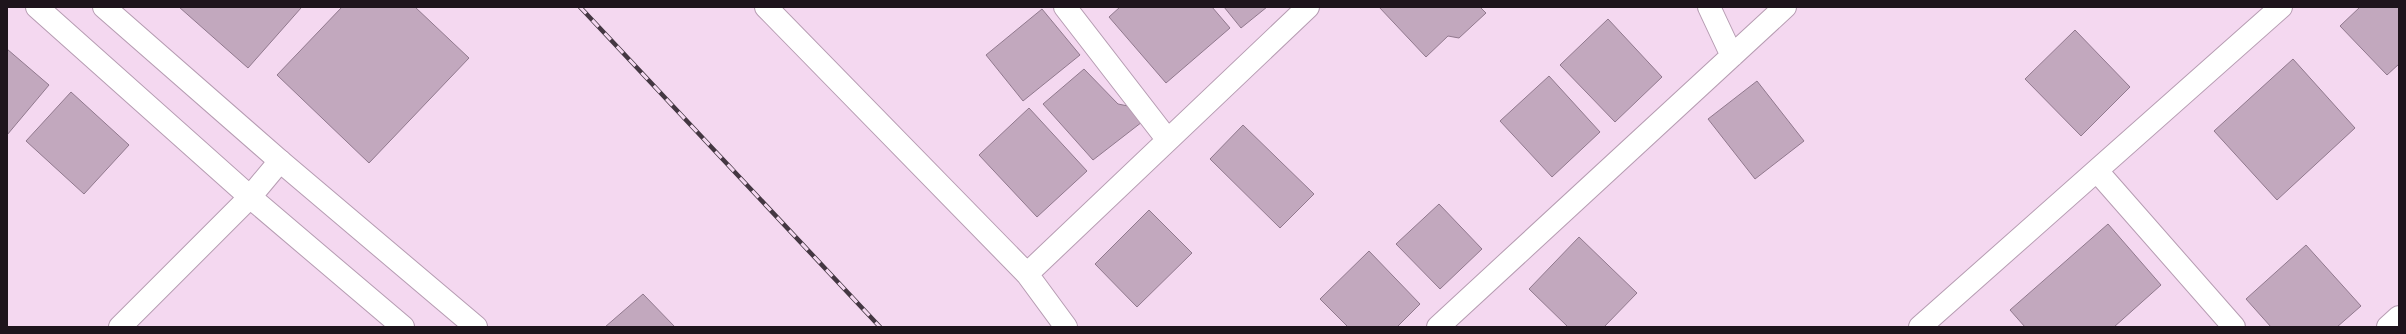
<svg xmlns="http://www.w3.org/2000/svg" width="2406" height="334" font-family="Helvetica,sans-serif">
<style>
.building{fill:#c2a8be;stroke:#91798e}
.lines{fill:none;stroke-linecap:round;stroke-linejoin:round}
.minor-casing{stroke:#b69cb2;stroke-width:24}
.tertiary-casing{stroke:#b69cb2;stroke-width:24}
.minor{stroke:#fff;stroke-width:22}
.tertiary{stroke:#fff;stroke-width:22}
.rail-casing{stroke:#443742;stroke-width:4.5}
.rail{stroke:#f4d8f0;stroke-width:3;stroke-dasharray:9;stroke-linecap:butt}
</style>
<rect width="100%" height="100%" fill="#f4d8f0"/>
<!-- building -->
<path class="building" d="M179,7H299L301,8L248,68Z
M342,7H415L469,58L369,163L277,75Z
M1120,7H1212L1230,28L1166,83L1109,17Z
M1224,7H1267L1241,28Z
M1379,7H1480L1486,13L1459,38L1448,36L1426,57Z
M2360,7H2399V64L2387,75L2340,26Z
M1042,9L1080,55L1023,101L986,55Z
M1608,19L1662,77L1615,122L1560,65Z
M2075,30L2130,87L2081,136L2025,79Z
M7,49L49,85L7,135Z
M2293,59L2355,128L2277,200L2214,131Z
M1084,69L1118,104L1128,106L1142,122L1093,160L1043,104Z
M1549,76L1600,132L1552,177L1500,121Z
M1757,81L1804,141L1755,179L1708,119Z
M71,92L129,145L84,194L26,141Z
M1029,108L1087,171L1037,217L979,155Z
M1243,125L1314,194L1280,228L1210,159Z
M1439,204L1482,249L1440,289L1396,244Z
M1149,210L1192,253L1137,307L1095,264Z
M2108,224L2161,285L2114,327H2025L2010,310Z
M1579,237L1637,293L1604,327H1568L1529,289Z
M2306,245L2361,306L2337,327H2271L2246,299Z
M1369,251L1420,304L1397,327H1348L1320,299Z
M643,294L675,327H605Z"/>
<g class="lines">
<!-- minor casing -->
<g class="minor-casing">
<path id="minor" d="M766,7L1027,274L1066,327
M1065,7L1167,139
M1709,7L1732,56
M2097,171L2234,327
M1027,274L1308,7
M120,327L250,197L280,161
M1438,327L1785,7
M1920,327L2281,7
M2388,327L2399,317"/>
</g>
<!-- tertiary casing -->
<g class="tertiary-casing">
<path id="tertiary" d="M37,7L250,197L403,327
M104,7L280,161L476,327"/>
</g>
<!-- minor -->
<use href="#minor" class="minor"/>
<!-- tertiary -->
<use href="#tertiary" class="tertiary"/>
<!-- rail casing -->
<g class="rail-casing">
<path id="rail" d="M580,7L880,327"/>
</g>
<!-- rail -->
<use href="#rail" class="rail"/>
</g>
<!-- border -->
<rect width="2406" height="334" fill="none" stroke="#1e141c" stroke-width="16"/>
</svg>
